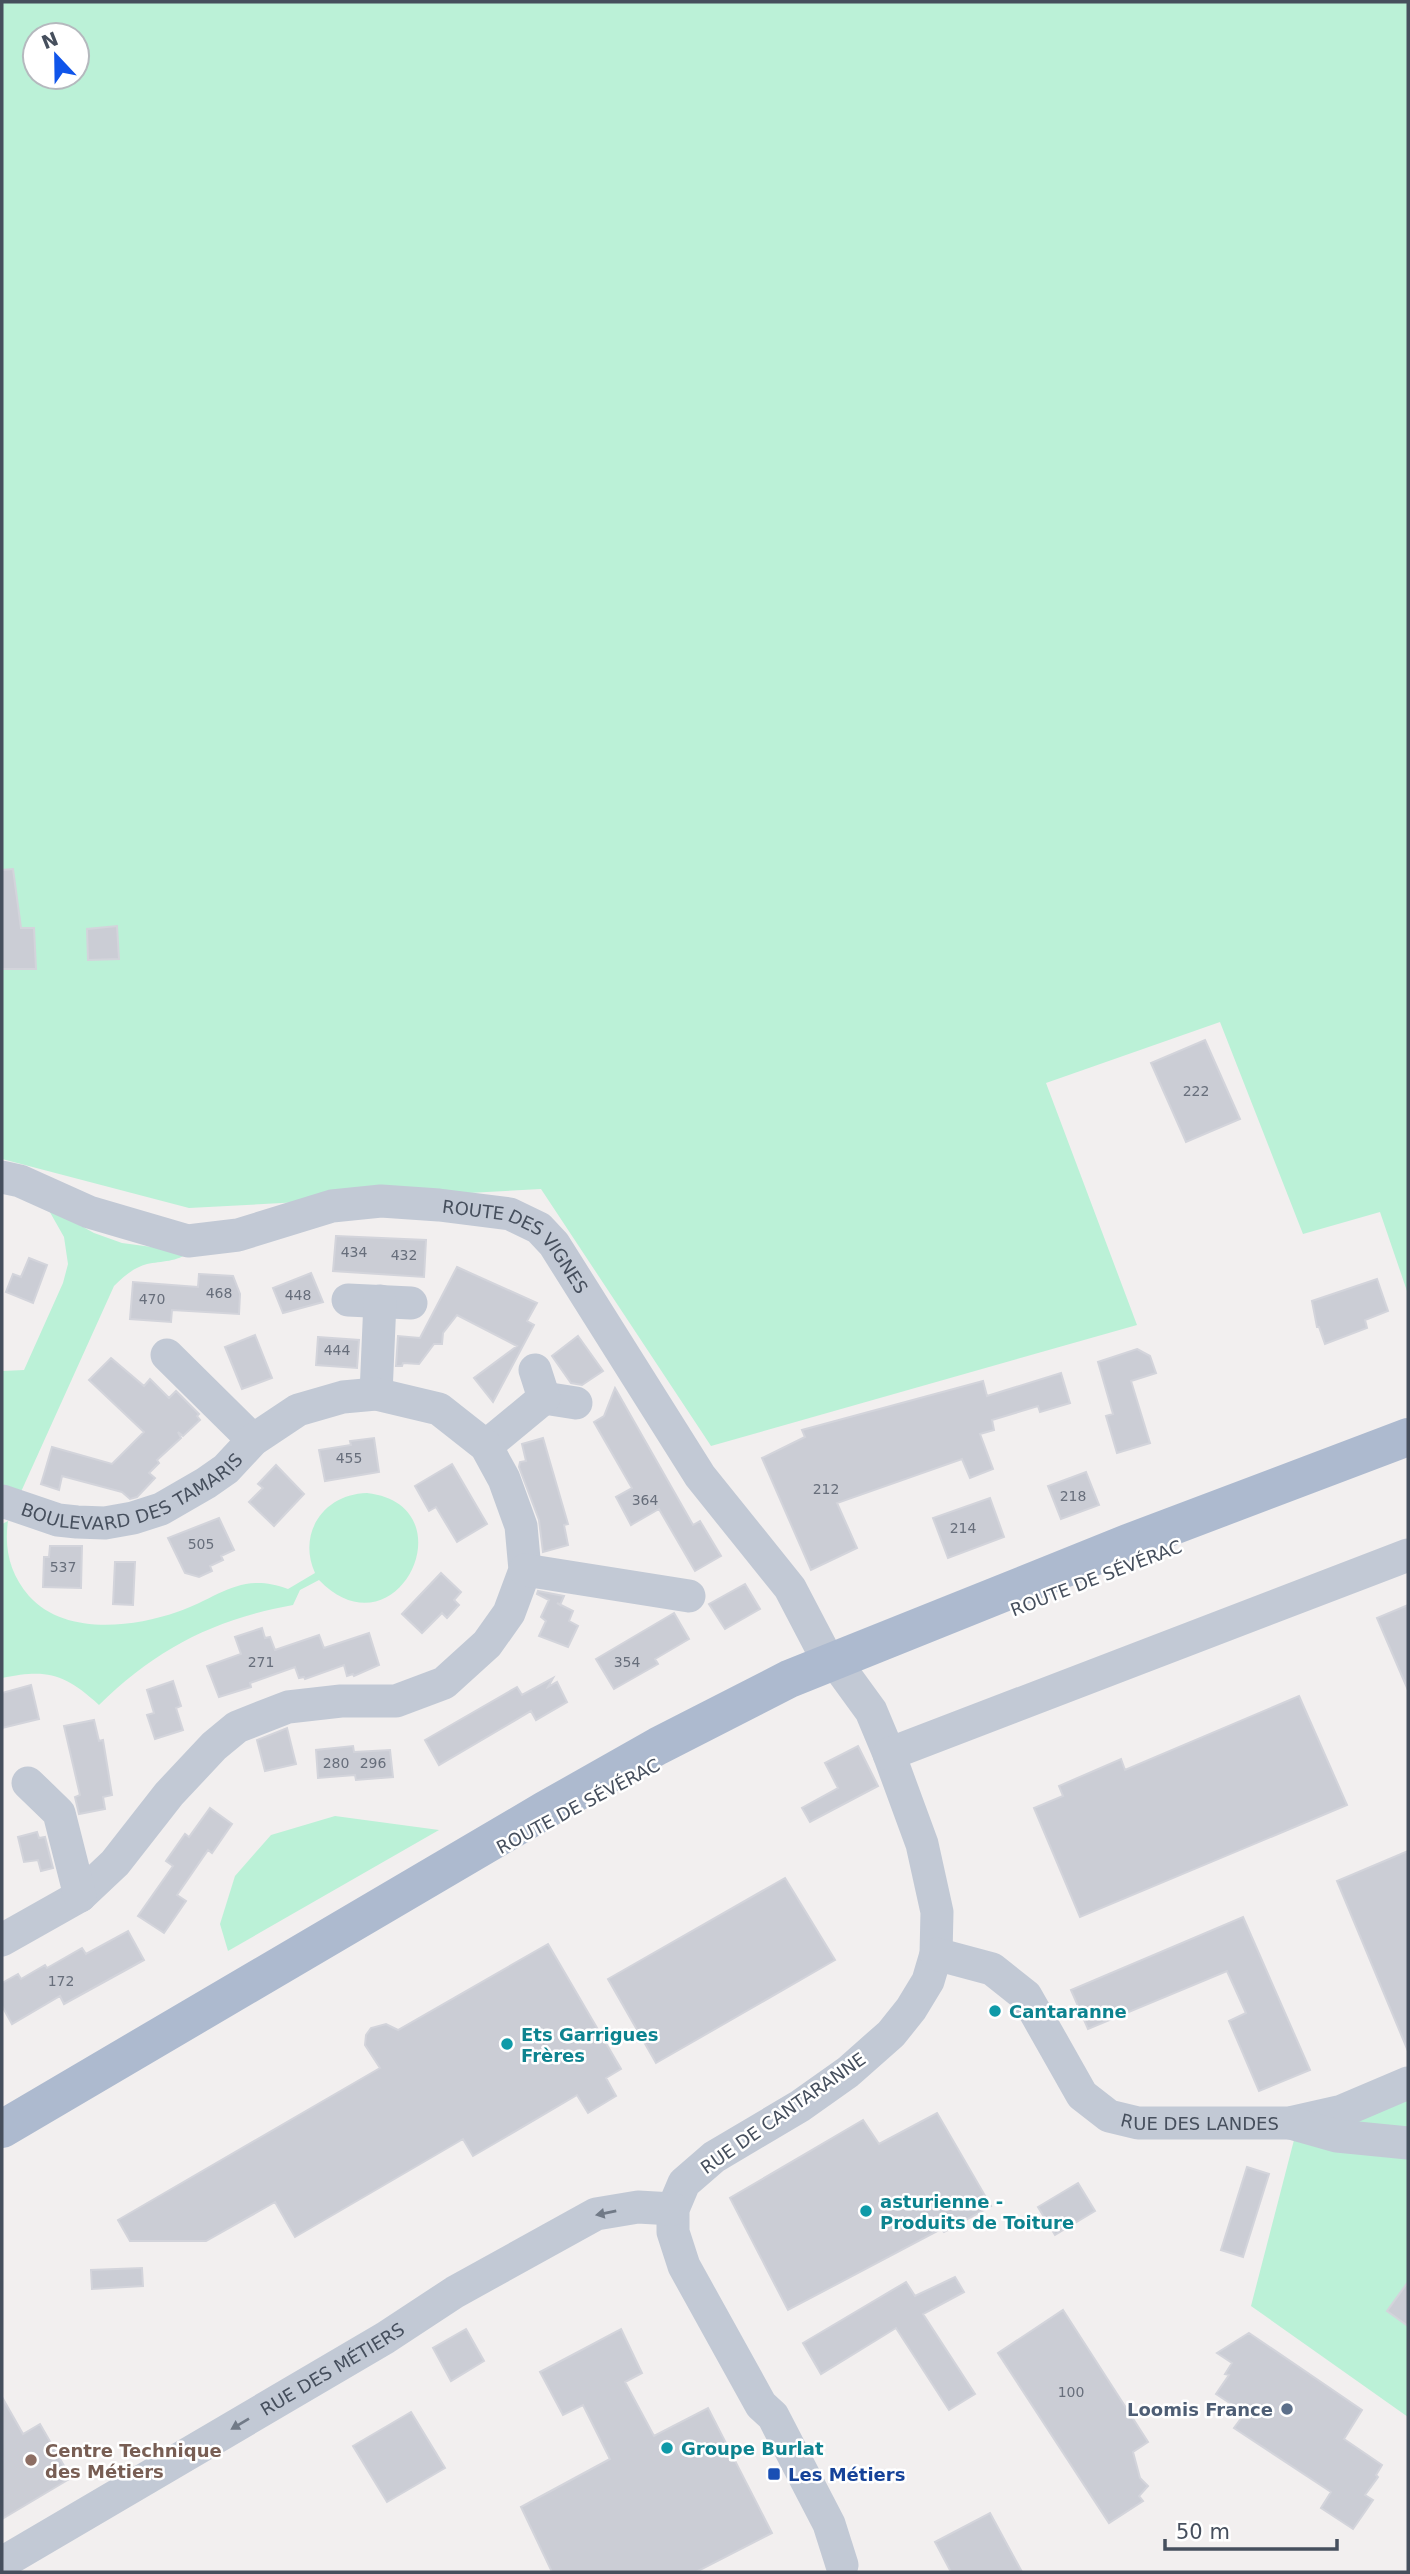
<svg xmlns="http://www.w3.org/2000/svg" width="1410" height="2574" font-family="'DejaVu Sans',sans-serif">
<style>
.green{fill:#bbf1d7;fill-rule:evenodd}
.building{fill:#cbcdd5;stroke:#d3d4db;stroke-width:2}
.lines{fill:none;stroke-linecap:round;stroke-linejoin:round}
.minor{stroke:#c2c9d5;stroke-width:33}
.major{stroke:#adbacf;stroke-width:38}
.oneway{fill:#717a87}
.culture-dot{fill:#0f9aa8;stroke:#fff;stroke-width:2.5}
.service-dot{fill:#5c6f8a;stroke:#fff;stroke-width:2.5}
.education-dot{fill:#8d6e63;stroke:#fff;stroke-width:2.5}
.transit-dot{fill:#1a4fb4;stroke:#fff;stroke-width:2.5}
.labels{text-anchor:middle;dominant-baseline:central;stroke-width:5;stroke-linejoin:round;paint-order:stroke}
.number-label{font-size:14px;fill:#676e7b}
.street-label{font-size:18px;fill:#464f5d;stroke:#fff}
.culture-label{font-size:18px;font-weight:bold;fill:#0d838f;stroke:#fff;text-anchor:start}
.service-label{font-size:18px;font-weight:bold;fill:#4e5e75;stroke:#fff;text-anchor:end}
.education-label{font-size:18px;font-weight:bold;fill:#785e54;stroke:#fff;text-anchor:start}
.transit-label{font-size:18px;font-weight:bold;fill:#164399;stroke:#fff;text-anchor:start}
</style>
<rect width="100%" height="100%" fill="#f2efef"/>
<!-- green -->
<path class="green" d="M2,2H1408V1294L1380,1212L1303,1234L1220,1022L1046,1083L1137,1325L711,1446L541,1189L189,1208L2,1159ZM35,35H77V77H35Z
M47,1207L94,1233L122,1243L189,1252C178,1262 161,1261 147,1264C133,1268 124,1276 114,1286L20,1494L2,1485V1371L24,1370L63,1283L68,1264L64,1237Z
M367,1493C471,1505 397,1660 319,1580L300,1590L293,1605C214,1619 156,1649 99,1705C64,1673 47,1669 2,1678V1524L8,1521C4,1549 10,1574 29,1596C64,1635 131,1628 177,1612C219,1598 240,1571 288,1589L315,1573C297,1533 324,1494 367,1493Z
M335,1816L439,1830L228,1951L220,1924L235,1876L271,1835Z
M1408,2097V2417L1251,2306L1294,2140Z"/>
<!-- building -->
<path class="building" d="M13,869L21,928H34L36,969H2V870Z
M117,926L119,959L88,960L87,929Z
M1205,1040L1240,1119L1186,1142L1151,1063Z
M336,1236L426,1240L424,1277L333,1271Z
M29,1258L47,1265L33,1303L6,1292L13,1274L21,1277Z
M457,1267L537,1303L527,1321L534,1325L493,1402L474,1378L517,1346L457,1315L443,1333L442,1344H434L419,1364L403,1363L402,1366H396L398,1336L420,1338Z
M311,1273L323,1302L283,1313L273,1288Z
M199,1274L233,1276L240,1294L239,1314L172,1310L171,1322L130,1319L133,1282L198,1287Z
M1377,1279L1388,1311L1365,1320L1367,1328L1325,1344L1319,1327H1317L1312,1301Z
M255,1335L272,1378L242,1389L225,1347Z
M578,1336L603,1371L582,1385L571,1383L552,1356Z
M318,1337L359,1340L357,1368L316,1365Z
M1137,1349L1150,1356L1156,1373L1131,1381L1150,1443L1117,1453L1106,1416L1113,1414L1098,1362Z
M111,1358L144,1386L150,1379L169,1398L176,1391L199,1414L197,1416L200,1420L183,1436L178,1432L181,1438L157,1460L159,1463L149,1473L155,1478L137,1497L130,1499L122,1492L62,1476L59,1490L41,1484L52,1447L112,1464L144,1432L89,1380Z
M1061,1373L1070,1403L1040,1412L1038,1406L992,1420L994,1430L980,1434L993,1469L970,1478L962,1459L837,1503L857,1548L811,1570L762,1458L805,1437L802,1430L983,1381L987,1396Z
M615,1388L693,1525L700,1521L721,1556L695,1571L659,1509L631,1525L616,1497L632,1488L594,1422L604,1416Z
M374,1438L379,1472L325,1481L319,1450L351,1445L350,1441Z
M543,1438L568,1524L564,1525L568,1545L543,1552L539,1520L519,1467L520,1462L526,1461L522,1444Z
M452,1464L487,1524L457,1542L436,1507L429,1511L415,1486Z
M276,1465L304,1494L274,1526L249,1502L263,1488L258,1484Z
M1086,1472L1099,1505L1061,1519L1048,1486Z
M990,1498L1004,1537L948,1558L933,1518Z
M219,1518L234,1550L221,1556L223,1560L210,1566L212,1571L199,1577L185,1573L168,1538Z
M50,1546H82L81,1588L43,1587L44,1557H49Z
M115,1562H135L133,1605L113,1604Z
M441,1573L461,1592L454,1600L459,1605L447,1618L442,1613L422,1633L402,1614Z
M745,1584L760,1609L725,1629L709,1604Z
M538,1591L564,1596L560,1605L557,1603L573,1611L569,1621L578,1626L568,1647L539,1636L546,1621L541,1617L549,1600L537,1594Z
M1408,1605V1690L1377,1618Z
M674,1613L689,1639L655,1659L658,1664L614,1689L596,1659Z
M262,1628L265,1638L270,1637L275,1650L319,1635L324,1648L369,1633L379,1665L354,1676L353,1674L347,1676L344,1665L305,1679L304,1677L299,1678L295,1667L250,1683L251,1687L219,1697L207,1666L241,1654L235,1637Z
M553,1678L548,1687L557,1682L567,1702L536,1720L531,1711L439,1765L425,1740L517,1687L522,1695Z
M173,1681L181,1706L176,1708L183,1730L155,1739L147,1715L154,1713L147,1690Z
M31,1685L39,1719L2,1728V1693Z
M1299,1696L1347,1805L1080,1917L1034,1808L1063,1796L1059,1786L1121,1759L1125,1770Z
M94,1720L99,1741L103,1740L112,1795L103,1797L105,1809L79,1814L75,1797L80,1795L64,1726Z
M287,1728L296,1764L265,1771L257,1740Z
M353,1746L354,1752L390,1750L393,1777L356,1780L355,1775L318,1778L316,1750Z
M858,1746L878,1786L810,1822L802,1808L838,1788L825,1763Z
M210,1808L232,1824L212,1853L208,1850L177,1895L186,1901L164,1933L138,1916L173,1866L166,1861L185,1834L189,1837Z
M37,1832L39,1838L45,1837L53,1868L41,1871L38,1860L24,1862L18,1837Z
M1408,1851V2051L1337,1881Z
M785,1878L835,1960L656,2063L608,1979Z
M1243,1917L1310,2070L1259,2091L1229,2021L1246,2013L1227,1971L1088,2029L1071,1990Z
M128,1931L144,1960L64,2004L60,1996L12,2024L2,2006V1983L18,1974L21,1979L45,1965L47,1968L82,1948L86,1954Z
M548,1944L621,2069L606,2078L616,2096L588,2113L577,2095L473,2156L463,2139L295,2237L275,2202L206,2241H130L118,2220L380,2068L365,2045L366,2035L371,2028L386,2024L398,2030Z
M937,2113L991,2206L944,2232L941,2229L788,2310L730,2198L863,2120L879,2144Z
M1247,2167L1269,2174L1243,2257L1221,2250Z
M1078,2183L1095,2211L1055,2235L1038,2207Z
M142,2268L143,2286L92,2289L91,2270Z
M955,2277L964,2292L923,2314L975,2394L949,2410L896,2328L821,2374L803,2343L906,2282L915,2296Z
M1408,2282V2326L1387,2311Z
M1063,2310L1148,2442L1133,2452L1140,2478L1148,2486L1139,2496L1143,2501L1109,2523L998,2353Z
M466,2329L484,2361L451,2381L433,2348Z
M621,2329L642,2373L625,2382L654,2436L708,2408L772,2533L696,2572H552L521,2507L610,2459L583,2405L563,2415L540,2372Z
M1249,2333L1362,2410L1344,2439L1382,2465L1376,2475L1378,2477L1365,2495L1373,2500L1353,2529L1321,2508L1331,2492L1234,2428L1245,2413L1216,2394L1229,2375L1225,2374L1232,2363L1217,2353Z
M2,2397L23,2434L40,2424L71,2478L2,2519Z
M411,2412L445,2468L387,2502L353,2446Z
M990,2513L1022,2572H951L935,2542Z"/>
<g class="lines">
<!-- minor -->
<g class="minor">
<path id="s1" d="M2,1177L20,1181L89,1212L188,1241L238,1235L332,1206L381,1201L439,1205L510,1214L539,1228L554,1244L700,1476L790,1588L824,1653L839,1667L871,1711L889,1754L922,1844L937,1912L936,1954L928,1981L911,2009L891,2034L848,2072L800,2106L714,2157L684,2183L673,2209V2232L684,2266L761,2405L773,2416L829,2524L842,2565"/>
<path d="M348,1300L411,1303"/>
<path d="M167,1355L253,1440"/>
<path d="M376,1394L380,1301"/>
<path d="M544,1398L576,1403"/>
<path d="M486,1446L544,1398L535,1370"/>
<path id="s2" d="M2,1501L58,1520L77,1522L105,1523L133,1518L161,1509L206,1483L226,1469L253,1440L298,1410L343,1397L376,1394L439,1409L486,1446L504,1479L521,1526L525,1570L509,1613L487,1644L444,1683L396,1701H341L288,1707L237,1727L214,1746L169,1794L115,1863L80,1896L2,1940"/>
<path d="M525,1570L689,1596"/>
<path d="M889,1754L1408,1555"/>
<path d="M28,1783L59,1813L80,1896"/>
<path id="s3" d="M936,1954L992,1969L1026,1996L1082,2095L1109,2116L1138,2123H1289L1342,2111L1408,2083"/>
<path d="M1291,2123L1337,2136L1408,2143"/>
<path id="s4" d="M2,2563L385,2338L455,2292L596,2214L638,2207L673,2209"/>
</g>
<!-- major -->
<path class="major" d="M2,2129L545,1810L658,1746L789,1679L1128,1543L1408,1437"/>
</g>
<!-- one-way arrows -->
<defs><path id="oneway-solid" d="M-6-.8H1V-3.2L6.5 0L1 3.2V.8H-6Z" transform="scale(1.75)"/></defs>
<g class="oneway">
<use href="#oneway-solid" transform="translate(606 2213) rotate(168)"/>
<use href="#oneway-solid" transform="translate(240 2424) rotate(149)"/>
</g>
<!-- markers -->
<g class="culture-dot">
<circle cx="995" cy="2011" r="7"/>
<circle cx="507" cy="2044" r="7"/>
<circle cx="866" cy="2211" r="7"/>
<circle cx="667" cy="2448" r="7"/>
</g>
<circle class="service-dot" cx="1287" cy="2409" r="7"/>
<circle class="education-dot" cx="31" cy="2460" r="7"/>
<rect class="transit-dot" x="767" y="2467" width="14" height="14" rx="3.5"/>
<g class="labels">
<!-- number labels -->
<g class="number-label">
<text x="1196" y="1091">222</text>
<text x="354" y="1252">434</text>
<text x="404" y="1255">432</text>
<text x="219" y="1293">468</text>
<text x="298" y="1295">448</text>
<text x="152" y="1299">470</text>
<text x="337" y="1350">444</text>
<text x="349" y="1458">455</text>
<text x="826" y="1489">212</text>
<text x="1073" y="1496">218</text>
<text x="645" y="1500">364</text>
<text x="963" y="1528">214</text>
<text x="201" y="1544">505</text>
<text x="63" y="1567">537</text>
<text x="261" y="1662">271</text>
<text x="627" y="1662">354</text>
<text x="336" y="1763">280</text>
<text x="373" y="1763">296</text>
<text x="61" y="1981">172</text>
<text x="1071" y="2392">100</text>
</g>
<!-- street labels -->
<g class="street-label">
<text stroke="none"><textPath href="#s1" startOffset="546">ROUTE DES VIGNES</textPath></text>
<text stroke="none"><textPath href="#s2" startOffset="140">BOULEVARD DES TAMARIS</textPath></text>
<text transform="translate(1096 1578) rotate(-21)">ROUTE DE SÉVÉRAC</text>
<text transform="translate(578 1806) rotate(-28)">ROUTE DE SÉVÉRAC</text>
<text transform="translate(783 2113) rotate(-35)">RUE DE CANTARANNE</text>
<text stroke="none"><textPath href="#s3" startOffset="341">RUE DES LANDES</textPath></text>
<text stroke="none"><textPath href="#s4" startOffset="383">RUE DES MÉTIERS</textPath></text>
</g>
<!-- culture labels -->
<g class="culture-label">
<text x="1009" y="2011">Cantaranne</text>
<text x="521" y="2034">Ets Garrigues<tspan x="521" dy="21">Frères</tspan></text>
<text x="880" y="2201">asturienne -<tspan x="880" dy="21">Produits de Toiture</tspan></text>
<text x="681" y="2448">Groupe Burlat</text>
</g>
<!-- service labels -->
<g class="service-label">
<text x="1273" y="2409">Loomis France</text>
</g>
<!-- education labels -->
<g class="education-label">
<text x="45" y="2450">Centre Technique<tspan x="45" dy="21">des Métiers</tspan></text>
</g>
<!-- transit labels -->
<g class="transit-label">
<text x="788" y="2474">Les Métiers</text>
</g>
</g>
<!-- border -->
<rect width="1410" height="2574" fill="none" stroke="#464f5d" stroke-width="7"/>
<!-- north arrow -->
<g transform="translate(56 56) rotate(338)"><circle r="33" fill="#ffffff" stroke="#b5b9be" stroke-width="2"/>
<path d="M0-5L12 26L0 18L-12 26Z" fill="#1055ea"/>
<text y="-10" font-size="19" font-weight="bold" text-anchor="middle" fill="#464f5d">N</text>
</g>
<!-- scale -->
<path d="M1165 2539v10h172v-10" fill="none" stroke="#464f5d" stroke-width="3.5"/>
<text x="1176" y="2539" font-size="21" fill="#464f5d" stroke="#ffffff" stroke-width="5" paint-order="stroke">50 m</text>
</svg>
